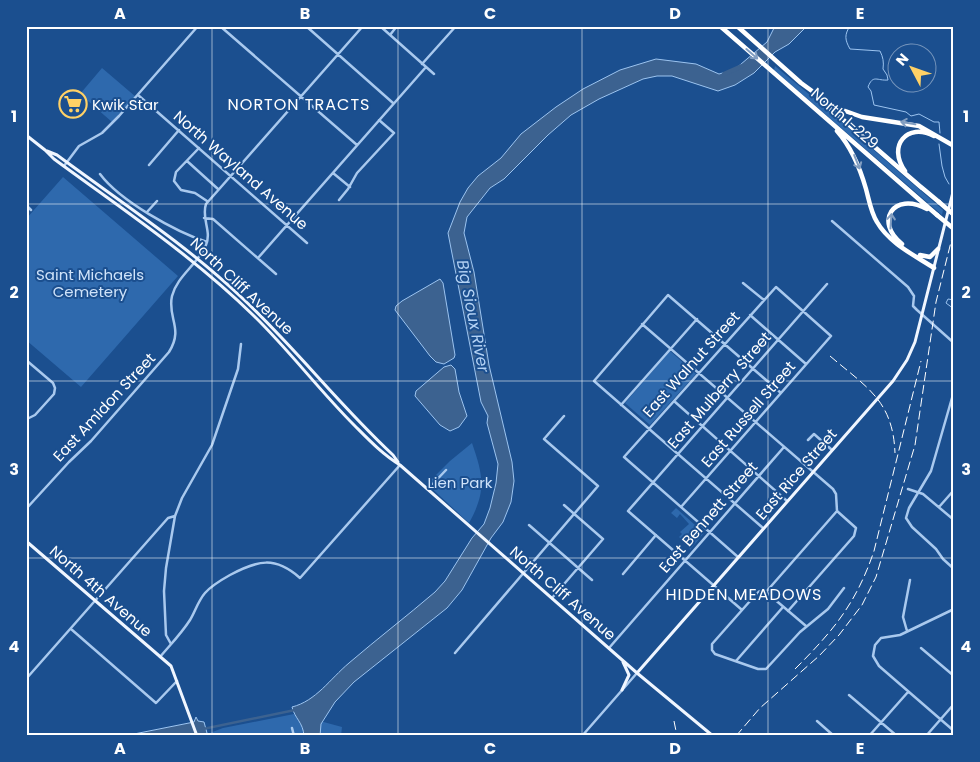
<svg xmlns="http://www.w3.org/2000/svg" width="980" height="762" font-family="Poppins,sans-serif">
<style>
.green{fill:#2e69ad}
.water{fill:#3c6290;stroke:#9cc4f0}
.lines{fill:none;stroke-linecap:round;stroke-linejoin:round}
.stream{stroke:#9cc4f0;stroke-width:1}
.canal{stroke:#3c6290;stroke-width:2.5}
.river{stroke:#3c6290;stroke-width:4.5}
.minor{stroke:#a9c9ee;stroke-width:2.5}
.major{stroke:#f0f6ff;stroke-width:3}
.highway{stroke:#fff;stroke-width:4.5}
.rail{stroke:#fff;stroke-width:1;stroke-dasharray:9 4;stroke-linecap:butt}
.highway-bridge{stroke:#fff;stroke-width:4.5}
.oneway{stroke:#829ec1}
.grid{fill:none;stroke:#fff;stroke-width:1;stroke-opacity:0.55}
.labels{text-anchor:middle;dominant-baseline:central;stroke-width:4;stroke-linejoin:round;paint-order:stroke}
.poi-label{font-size:15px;fill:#fff;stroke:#1b4f8f;text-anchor:start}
.street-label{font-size:15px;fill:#fff;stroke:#1b4f8f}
.park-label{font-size:15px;fill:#cfe3fa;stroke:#1b4f8f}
.neighbourhood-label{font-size:16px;letter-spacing:1px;fill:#fff;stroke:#1b4f8f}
.water-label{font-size:16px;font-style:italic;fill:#b5d3f5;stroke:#1b4f8f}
.neatline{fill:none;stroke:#fff;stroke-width:2}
.grid-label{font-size:16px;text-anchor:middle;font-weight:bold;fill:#fff}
</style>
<rect width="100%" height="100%" fill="#1b4f8f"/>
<!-- green -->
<path class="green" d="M775,66L810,95L943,210L942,215L774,70Z
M102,68L136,97L112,122L80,94Z
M63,177L178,276L81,387L26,340V219Z
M670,351L696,374L650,425L625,403Z
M472,443C483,475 487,491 469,523L427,484L450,461Z
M676,508L704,533L690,550L689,546L679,537L682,534L680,532L689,524L680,514L677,518L671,513Z
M294,714L342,727L341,736H202L223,728Z"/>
<!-- water -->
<path class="water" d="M775,26H807L789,44L775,52L754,73L735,85L718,91L672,76H657L643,79L599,99L571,115L548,135L504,179L490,188L467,217L464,233L474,272L489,365L512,462L514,481L511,502L503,522L491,538L462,590L447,608L354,682L335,702L321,724L320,736H304C303,722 295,719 292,707C316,701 330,679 349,663C377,639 407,616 435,592L445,581L472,538L484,524L490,508L496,483L498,464L487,423L488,416L481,402L448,233L460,202L468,188L478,176L501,158L521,134L556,107L583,89L620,70L656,59L696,64L719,74L734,70L767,42Z
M440,279L443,283L455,355L454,358L444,364L436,362L430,356L395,310L396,306L402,301Z
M451,365L455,369L459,392L467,416L459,427L450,431L440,425L415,396L416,391L444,367Z
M196,717L198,721L204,722L207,733L202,736H124L194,722Z"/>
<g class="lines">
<!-- stream -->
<path class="stream" d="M850,26C844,35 845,40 850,49L880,51C883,57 884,62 883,69L887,75L888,80C877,81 873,74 868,87L871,91L874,105L906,112L911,116L919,114L934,122H939L940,133
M939,144L942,166L945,177L949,184
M954,300L948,299L946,303L954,309"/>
<!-- canal -->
<path class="canal" d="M203,729L295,710"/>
<!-- river -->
<path class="river" d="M724,74L742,66"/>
<!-- minor -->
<path class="minor" d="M220,26L357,145
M306,26L393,103
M380,26L434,74
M390,35L397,26
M422,64L456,26
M138,95L307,243
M199,148L176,172L174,181L181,190L195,193L207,201
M187,161L218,189
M149,165L179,130
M64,166L79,146L102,133L119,116L198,26
M333,173L350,187
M100,174C120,201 176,232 207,242
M339,200L348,189L357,173L394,133L379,120
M26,205L31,210
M147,212L157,201
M204,218L213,219L276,274
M832,221L908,287L914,296L913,306L917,310L954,343
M258,258L426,67
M743,283L764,300
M750,315L806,364
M642,324L833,489L836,494L837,511L856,528L854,536L788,611
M26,360L53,383L55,388L54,394L35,415L29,418L26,417
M954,391L931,471L909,508L906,518L912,527L936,549L943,559L954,569
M674,401L787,501
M621,405L697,319
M808,440L814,434L832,450
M428,489L446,470
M908,489L923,494L954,520
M681,507L831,336L776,287L624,457L738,557
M939,507L954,490
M26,509L69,462L91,441L169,352C184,328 167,318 172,296C177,276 198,264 206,245C212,231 201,218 206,204L363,26
M529,525L592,580
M763,528L594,381L668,295L781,393
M623,574L656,535
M766,592L762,590L758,592L712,644V650L715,654L758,669H766L800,632L828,609L844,588
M766,592L837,511
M766,592L806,626
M552,598L603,539L564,505
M954,609L900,635L881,638L875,645L873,656L879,666L954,731
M742,610L628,511L827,284
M71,629L156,703L177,681
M907,631L903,617L910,580
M171,644L166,635L164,591L166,568L175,516L182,498L212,445L238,369L241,344
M609,648L784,447
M921,648L954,676
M455,653L598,486L544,439L564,416
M160,657C170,645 181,634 190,620C195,612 198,601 205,593C212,585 221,580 230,575C258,560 275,556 300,578L400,465
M736,661L783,607
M26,679L168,518L175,516
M849,695L897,736
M817,721L834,736
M292,728L294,736
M582,736L637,673
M869,736L908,692
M926,736L954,704"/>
<!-- major -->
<path class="major" d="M26,135L45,150L54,159C122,209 193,256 254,316C289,350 319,390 354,425C368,439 382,454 400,465L637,673L713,736
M47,151L57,155C119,201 184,243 240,296C294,346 339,405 393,455L398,462
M26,541L171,666L197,736
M637,673L893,381L907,360L915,342L954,188
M622,690L629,675L623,662"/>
<!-- highway -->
<path class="highway" d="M720,26L937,215
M737,26L801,83L834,107L862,117L919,126L954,146
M825,104L922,188
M837,131C852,148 860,168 866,189C869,200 871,213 877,222C889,243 914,255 934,268
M905,171C887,146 907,122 934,136
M921,187L939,202
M902,244C874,222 893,191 927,209
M920,255L930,257L938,249"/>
<!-- rail -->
<path class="rail" d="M830,356C866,387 893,400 895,453
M795,669C833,631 856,604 874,551L921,361
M674,721L677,736
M736,736L760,708L819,656L839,635L862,605L876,577L915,445L936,302L954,230"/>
<!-- highway-bridge -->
<path class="highway-bridge" d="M939,202L954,215
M937,215L954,229"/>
</g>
<!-- one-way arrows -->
<defs><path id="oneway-shaft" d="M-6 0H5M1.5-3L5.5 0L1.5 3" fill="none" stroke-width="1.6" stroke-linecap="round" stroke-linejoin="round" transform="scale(1.25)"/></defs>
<g class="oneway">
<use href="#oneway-shaft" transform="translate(752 54) rotate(41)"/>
<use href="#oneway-shaft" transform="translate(908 123) rotate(-170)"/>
<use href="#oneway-shaft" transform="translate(857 162) rotate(68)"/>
<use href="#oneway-shaft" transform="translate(891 221) rotate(-86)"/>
</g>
<!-- grid -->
<path class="grid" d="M212,26V736M398,26V736M582,26V736M768,26V736M26,204H954M26,381H954M26,558H954"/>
<!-- icons -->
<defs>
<g id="supermarket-ring" transform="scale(1.4375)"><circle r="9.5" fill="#1b4f8f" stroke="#ffd166" stroke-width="1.5"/><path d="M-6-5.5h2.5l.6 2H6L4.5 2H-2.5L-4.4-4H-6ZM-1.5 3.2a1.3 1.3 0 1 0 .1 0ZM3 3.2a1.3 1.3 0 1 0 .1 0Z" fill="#ffd166"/></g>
</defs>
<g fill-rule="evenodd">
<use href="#supermarket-ring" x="73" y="104"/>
</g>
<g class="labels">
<!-- poi labels -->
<g class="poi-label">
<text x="92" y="104">Kwik Star</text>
</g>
<!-- street labels -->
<g class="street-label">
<text transform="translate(845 118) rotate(41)">North I-229</text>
<text transform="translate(241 170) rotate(41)">North Wayland Avenue</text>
<text transform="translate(242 286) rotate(43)">North Cliff Avenue</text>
<text transform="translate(691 364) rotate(-48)">East Walnut Street</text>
<text transform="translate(719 390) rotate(-49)">East Mulberry Street</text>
<text transform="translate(104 407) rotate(-47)">East Amidon Street</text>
<text transform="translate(748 414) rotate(-49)">East Russell Street</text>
<text transform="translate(796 474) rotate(-49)">East Rice Street</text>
<text transform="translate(708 517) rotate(-49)">East Bennett Street</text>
<text transform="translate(101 591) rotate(41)">North 4th Avenue</text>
<text transform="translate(563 593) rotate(41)">North Cliff Avenue</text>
</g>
<!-- park labels -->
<g class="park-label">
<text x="90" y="274">Saint Michaels<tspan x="90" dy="17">Cemetery</tspan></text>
<text x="460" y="482">Lien Park</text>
</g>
<!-- neighbourhood labels -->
<g class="neighbourhood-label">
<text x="299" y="104">NORTON TRACTS</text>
<text x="744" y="594">HIDDEN MEADOWS</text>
</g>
<!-- water labels -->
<g class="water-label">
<text transform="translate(473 316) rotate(79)">Big Sioux River</text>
</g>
</g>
<!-- border -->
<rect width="980" height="762" fill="none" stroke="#1b4f8f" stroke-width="55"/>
<!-- north arrow -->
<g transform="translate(912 68) rotate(311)"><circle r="24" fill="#1b4f8f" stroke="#7695bc"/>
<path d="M0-4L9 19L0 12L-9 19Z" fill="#ffd166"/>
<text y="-8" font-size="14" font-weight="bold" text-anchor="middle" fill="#ffffff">N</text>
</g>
<rect x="28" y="28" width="924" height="706" class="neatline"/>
<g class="grid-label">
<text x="120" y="19">A</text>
<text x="305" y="19">B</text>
<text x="490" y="19">C</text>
<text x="675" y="19">D</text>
<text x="860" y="19">E</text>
<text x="14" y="122">1</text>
<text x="966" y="122">1</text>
<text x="14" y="298">2</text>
<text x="966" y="298">2</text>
<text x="14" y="475">3</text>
<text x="966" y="475">3</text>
<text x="14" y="652">4</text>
<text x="966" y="652">4</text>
<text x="120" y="754">A</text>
<text x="305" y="754">B</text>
<text x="490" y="754">C</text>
<text x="675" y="754">D</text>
<text x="860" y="754">E</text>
</g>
</svg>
